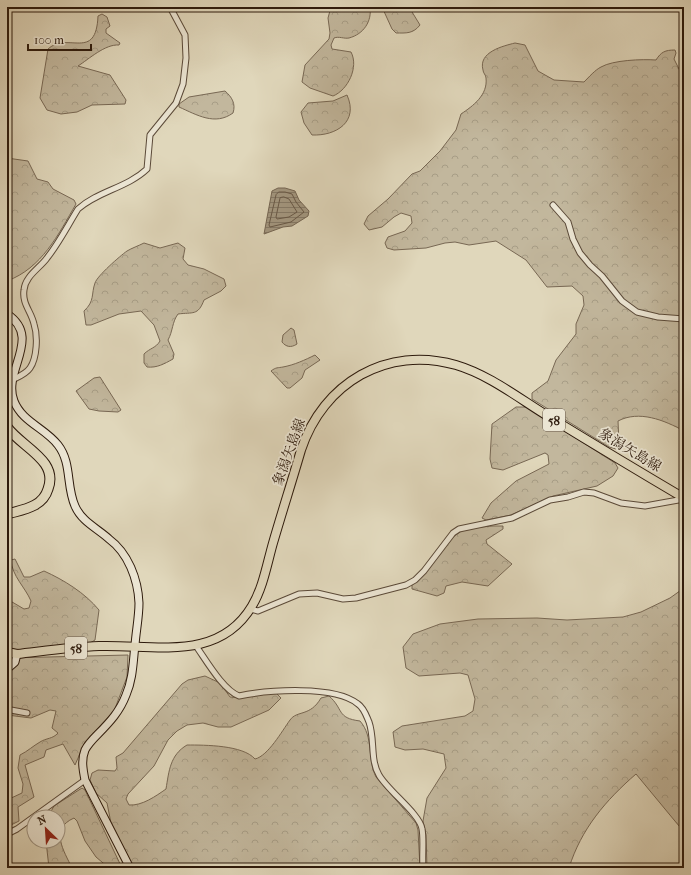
<svg xmlns="http://www.w3.org/2000/svg" width="691" height="875" font-family="'IM FELL French Canon','Noto Serif JP',serif">
<style>
.forest{fill:url(#forest-crowns);stroke:#786854}
.water{fill:url(#water-rules);stroke:#746552}
.lines{fill:none;stroke-linecap:round;stroke-linejoin:round}
.shore{stroke:#685846;stroke-width:1}
.street-casing{stroke:#5a4938;stroke-width:7}
.secondary-casing{stroke:#2d1a0c;stroke-width:9}
.primary-casing{stroke:#2d1a0c;stroke-width:10}
.highway-casing{stroke:#2d1a0c;stroke-width:11}
.street{stroke:#ebe5d3;stroke-width:5}
.secondary{stroke:#ebe5d3;stroke-width:7}
.primary{stroke:#e0d7bb;stroke-width:8}
.highway{stroke:#e0d7bb;stroke-width:9}
.labels{text-anchor:middle;dominant-baseline:central;stroke-width:3.5;stroke-linejoin:round;paint-order:stroke}
.shield{fill:#ebe5d3;stroke:#665748;stroke-width:1}
.shield-label{font-size:13px;font-weight:bold;fill:#2d1a0c}
.street-label{font-size:14px;fill:#2d1a0c;stroke:#ebe5d3}
</style>
<defs>
<pattern id="forest-crowns" width="20" height="18" patternUnits="userSpaceOnUse"><rect width="20" height="18" fill="#c2b79d"/><path d="M2 6a3 3 0 1 1 6 0M12 15a3 3 0 1 1 6 0" fill="none" stroke="#a79d86"/></pattern>
<pattern id="water-rules" width="6" height="5" patternUnits="userSpaceOnUse"><rect width="6" height="5" fill="#a39780"/><path d="M0 2.5h6" fill="none" stroke="#857a67"/></pattern>
</defs>
<rect width="100%" height="100%" fill="#e0d7bb"/>
<filter id="stains"><feTurbulence type="fractalNoise" baseFrequency=".005" numOctaves="4"/><feColorMatrix values="0 0 0 0 .2 0 0 0 0 .09 0 0 0 0 .02 0 0 0 .5 -.17"/></filter>
<radialGradient id="worn" r=".72"><stop offset=".6" stop-color="#630" stop-opacity="0"/><stop offset="1" stop-color="#630" stop-opacity=".3"/></radialGradient>
<!-- forest -->
<path class="forest" d="M331,7H370C372,21 364,34 349,38C344,39 339,36 334,38L331,45L332,49L351,52C359,67 348,90 333,96L310,88L302,82L305,65L329,39L330,33L328,18Z
M382,7H409L420,25C413,34 406,33 396,33L392,29Z
M102,14L107,17L110,26L106,29V33L120,43L119,45C105,44 89,59 78,66L110,75L126,100L125,104L92,105L77,112L61,114L47,110L40,98L48,49C68,31 96,62 98,16Z
M515,43L525,45L538,71L554,80L584,82C589,77 595,70 601,67C613,60 642,59 656,60C661,52 665,50 675,50L676,53L674,59L684,79V431C664,420 639,410 618,421L619,443L616,449L609,447L532,399V393L548,381L556,360L576,334V324L584,305L583,296L572,286L547,287L526,260L496,241L469,245L455,242L445,243L426,248L394,250L387,248L385,243L388,237L405,231L412,223L411,216L401,213L394,217L382,227L369,230L364,224L368,216L388,199L412,174L420,171L440,151L456,130L461,114C473,106 488,95 486,78C486,75 483,73 483,70C478,52 503,46 515,43Z
M225,91C232,97 236,104 233,113C215,126 197,115 179,107V104L189,97Z
M347,95C359,122 336,136 312,135L304,123L301,112L308,103L333,101Z
M7,158L28,161L37,179L48,182L53,189L74,200L76,204C58,235 42,268 7,281Z
M144,243L160,248L178,243L185,248L183,259L188,265L204,269L224,279L226,286L221,291L204,300C198,316 193,312 178,314C172,322 173,331 168,340L174,354L173,359C164,364 157,368 147,367L144,363V354C150,348 156,348 160,341L154,325L141,311L119,314L91,325H86L84,311C95,301 91,294 95,283C97,276 120,256 127,251C132,248 138,246 144,243Z
M291,328L294,330L297,344C291,348 286,347 282,342L283,335Z
M315,355L320,360L305,370L302,378L290,388H287L271,371C276,367 278,368 283,367C294,365 305,360 315,355Z
M100,377L121,410L118,412L99,411L89,409L76,391L94,378Z
M516,407H527L615,463L618,468L613,476L597,486L553,496L511,515L486,520L482,518L491,503L516,481L549,464L548,455L545,453L503,470L492,468L490,459L492,424Z
M493,526H503V529L486,540L487,544L512,564L488,586L462,582L446,586L444,593L437,596L412,589V585C431,571 441,543 460,532C468,527 484,527 493,526Z
M15,559L24,577H30L44,571C64,580 85,593 99,610L95,640L90,643L19,650L7,648V599L24,609L29,608L31,601C25,587 12,576 11,560Z
M684,588V832L636,774C606,800 581,829 569,868H427L426,835L423,821L427,798L446,768L444,754L423,749L405,750L395,747L393,732L402,726L465,716L473,711L475,699L468,675L460,673L419,676L406,668L403,647L413,634L440,624L478,619L537,618L567,620L623,617L641,612L670,598Z
M128,655L127,677L114,711L85,742L75,765L63,744L46,750L44,757L25,765L34,797L18,807L19,821L7,827V800L22,793L23,784L18,768L20,755C28,751 33,746 40,742C46,738 53,739 58,733L52,728L56,711L50,710L31,718L7,715V658Z
M205,676L220,683L230,697C245,699 260,694 276,693L281,698L269,710L231,727H218L203,723L187,725L177,731L168,740L154,766L128,794L126,799L129,805C142,806 156,796 166,789C169,771 170,755 187,745C205,745 243,745 255,759C268,756 282,731 290,720C297,710 310,717 321,698L329,696C344,709 336,718 360,721C374,737 367,759 376,777L416,823L418,830L420,868H133L111,823L107,803L96,793L90,780L92,773L98,770L115,771L117,768L116,757L123,753L182,684L188,680Z
M82,788L85,790L122,868H109L96,857L85,841L77,821L74,818C49,829 64,851 72,868H49L46,841H58V817H48L54,806Z"/>
<!-- water -->
<path class="water" d="M278,188H285L295,191L299,200L309,211L308,216L292,226L283,227L264,234L272,191Z"/>
<g class="lines">
<!-- shore -->
<path class="shore" d="M279,192H285L292,194L296,202L304,212L291,222L270,227L269,225L276,195Z
M284,197L289,199L297,212L289,217L277,219L276,217L280,198Z"/>
<!-- street casing -->
<g class="street-casing">
<path id="street" d="M553,205L568,222L573,239L580,253L590,265L602,276L622,301L637,312L658,317L684,319
M12,380C18,377 26,374 30,368C37,358 38,336 34,324C31,311 22,304 24,290C25,276 40,268 47,258C59,243 68,225 78,209C98,191 127,188 147,169L150,135L176,103L183,84L186,58L185,35L170,7
M250,609L258,611L299,594L317,593L343,599L356,598L406,585L415,580L424,571L453,533L459,529L512,518L550,500L568,497L584,492L594,493L621,503L645,506L684,499
M196,646C206,660 223,690 239,696C268,690 335,685 358,704C364,708 366,715 369,722C375,739 370,760 379,775C388,791 420,814 422,829C424,839 422,856 423,868
M7,712L11,710L27,713
M7,834L17,829L85,780"/>
</g>
<!-- secondary casing -->
<g class="secondary-casing">
<path id="secondary" d="M7,314C43,338 2,371 14,401C22,422 45,428 58,445C72,463 66,486 75,506C82,522 97,528 109,539C128,553 138,579 139,603C139,617 136,631 135,645C133,662 133,679 126,695C120,711 110,722 98,734C93,739 88,744 85,750C81,760 83,770 85,780L130,868
M7,669L15,662L17,654"/>
</g>
<!-- primary casing -->
<g class="primary-casing">
<path id="primary" d="M7,652L17,654C44,651 71,647 99,646C153,644 218,663 252,606C263,588 267,564 273,543C282,512 292,481 301,450C323,383 387,345 456,365C490,375 521,400 551,418C595,445 640,472 684,498"/>
</g>
<!-- highway casing -->
<g class="highway-casing">
<path id="highway" d="M7,427C21,447 59,460 48,489C43,506 26,509 11,513"/>
</g>
<!-- street -->
<use href="#street" class="street"/>
<!-- secondary -->
<use href="#secondary" class="secondary"/>
<!-- primary -->
<use href="#primary" class="primary"/>
<!-- highway -->
<use href="#highway" class="highway"/>
</g>
<g class="labels">
<!-- shield labels -->
<g class="shield">
<rect x="543" y="409" width="22" height="22" rx="3"/>
<rect x="65" y="637" width="22" height="22" rx="3"/>
</g>
<g class="shield-label">
<text x="554" y="420">58</text>
<text x="76" y="648">58</text>
</g>
<!-- street labels -->
<g class="street-label">
<text transform="translate(630 450) rotate(31)">象潟矢島線</text>
<text transform="translate(289 452) rotate(-70)">象潟矢島線</text>
</g>
</g>
<!-- margin -->
<rect width="691" height="875" fill="none" stroke="#e0d7bb" stroke-width="24"/>
<rect x="8" y="8" width="675" height="859" fill="none" stroke="#2d1a0c" stroke-width="2"/>
<rect x="12" y="12" width="667" height="851" fill="none" stroke="#2d1a0c"/>
<!-- north arrow -->
<g transform="translate(46 829) rotate(335)"><circle r="19" fill="#ebe5d3" stroke="#9f9483"/>
<path d="M0-3L7 15L0 10L-7 15Z" fill="#8f2418"/>
<text y="-6" font-size="11" font-weight="bold" text-anchor="middle" fill="#2d1a0c">N</text>
</g>
<!-- scale -->
<path d="M28 44v6h63v-6" fill="none" stroke="#2d1a0c" stroke-width="2"/>
<text x="34" y="44" font-size="12" fill="#2d1a0c" stroke="#ebe5d3" stroke-width="3" paint-order="stroke">100 m</text>
<rect width="100%" height="100%" filter="url(#stains)"/>
<rect width="100%" height="100%" fill="url(#worn)"/>
</svg>
